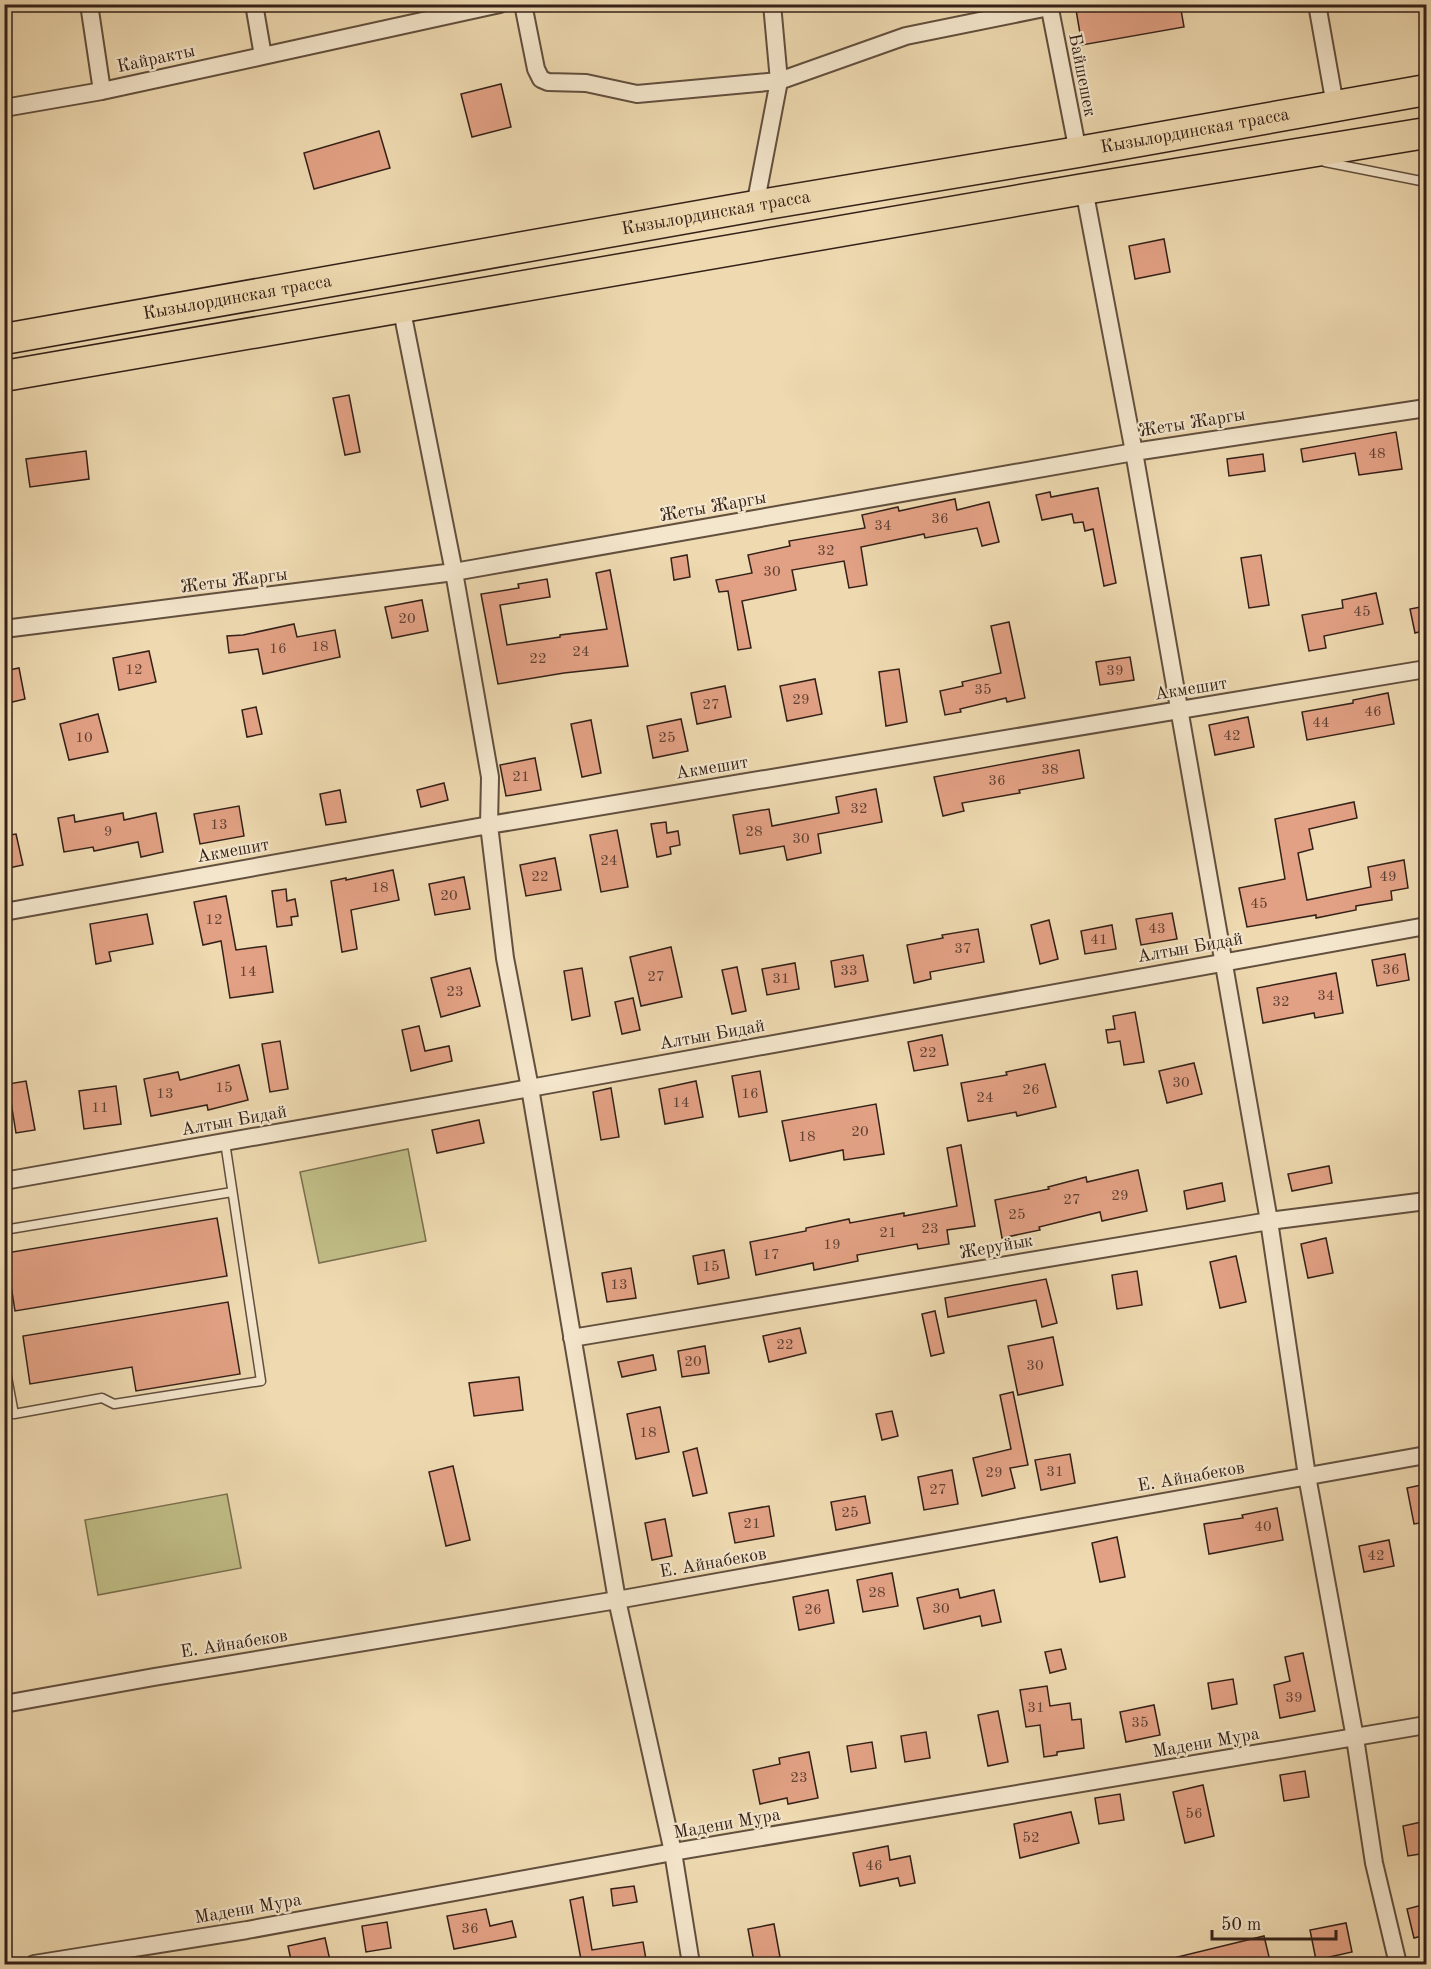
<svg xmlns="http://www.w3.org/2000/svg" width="1431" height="1969" font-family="'Old Standard TT',serif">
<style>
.green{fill:#c0bd86;stroke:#7a6f4f;stroke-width:1.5}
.building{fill:#e2a184;stroke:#342118;stroke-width:1.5}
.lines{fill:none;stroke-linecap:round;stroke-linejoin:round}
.lane-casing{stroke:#624f3e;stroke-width:11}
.street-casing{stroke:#624f3e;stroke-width:20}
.highway-casing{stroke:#342118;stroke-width:33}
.lane{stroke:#f4e6cc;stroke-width:8}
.street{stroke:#f4e6cc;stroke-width:16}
.highway{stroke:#eed9b0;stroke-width:30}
.labels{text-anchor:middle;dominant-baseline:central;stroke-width:4.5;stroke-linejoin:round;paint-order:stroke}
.number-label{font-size:15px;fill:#604133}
.street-label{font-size:18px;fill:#342118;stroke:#f4e6cc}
</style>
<rect width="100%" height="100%" fill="#eed9b0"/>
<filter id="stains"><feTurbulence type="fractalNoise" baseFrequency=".00333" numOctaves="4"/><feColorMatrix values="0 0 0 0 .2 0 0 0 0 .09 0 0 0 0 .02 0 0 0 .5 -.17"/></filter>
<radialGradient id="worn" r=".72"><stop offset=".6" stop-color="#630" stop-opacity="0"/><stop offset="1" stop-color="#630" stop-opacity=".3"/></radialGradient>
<!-- green -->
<path class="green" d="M408,1149L426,1241L319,1263L300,1172Z
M227,1494L241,1568L98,1595L85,1520Z"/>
<!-- building -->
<path class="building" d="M1075,4H1180L1184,27L1082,45Z
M501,84L511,127L472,137L461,94Z
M379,131L390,168L314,189L304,153Z
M1164,239L1170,272L1135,279L1129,246Z
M349,395L360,452L345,455L333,398Z
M1396,432L1402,469L1359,475L1355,453L1303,462L1301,449Z
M86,451L89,479L30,487L26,459Z
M1263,454L1265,471L1229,476L1227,459Z
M1098,488L1116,583L1104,586L1093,529L1085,531L1083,522L1074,523L1072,514L1042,520L1036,495L1050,492L1051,497Z
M955,499L957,510L989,502L999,542L982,546L977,528L925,538L924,534L861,547L867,585L849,588L844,561L792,570L796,590L742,601L751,648L738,650L728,591L719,592L716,580L752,573L748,555L790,546L789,541L865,528L862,515L898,507L899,511Z
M687,555L690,577L674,580L671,558Z
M1261,555L1269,605L1249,608L1241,558Z
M610,570L628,666L564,673L498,684L481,594L519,588L518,584L547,579L550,597L500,605L507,645L560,637V635L607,629L596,573Z
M1376,593L1383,624L1324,636L1326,648L1309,651L1302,615L1343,608L1342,600Z
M422,600L428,631L392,638L385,607Z
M1426,606V630L1415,633L1410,609Z
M1009,622L1025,698L1007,702L1006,698L960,709L961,712L945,715L940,691L963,686L962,682L1001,673L991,626Z
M294,624L297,637L335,630L340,657L263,674L258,649L229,653L227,636L243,635Z
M149,651L156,682L119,690L113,658Z
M1130,657L1134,680L1100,685L1096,662Z
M19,668L25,699L4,704V671Z
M899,669L907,722L886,726L879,672Z
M815,679L822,714L787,721L780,686Z
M725,686L731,717L697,724L691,693Z
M1388,693L1394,724L1307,740L1302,712L1353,703V700Z
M256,707L262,734L247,737L242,710Z
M98,714L108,752L69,760L60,724Z
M1248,717L1254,747L1215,755L1209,725Z
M681,719L688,751L653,758L647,726Z
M591,720L601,773L582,777L571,724Z
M1079,750L1084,778L1019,790L1020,793L962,803L964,811L943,816L934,777Z
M535,758L541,790L506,796L500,765Z
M444,783L448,800L421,807L417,790Z
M876,789L882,822L818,834L821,853L787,860L784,846L740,854L733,815L769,809L772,826L839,813L836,797Z
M340,790L346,822L326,825L320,794Z
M1354,802L1357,818L1309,829L1313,849L1298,853L1307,900L1371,887L1368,867L1404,860L1408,888L1391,891L1392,900L1356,906V910L1316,918V915L1247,927L1239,888L1285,879L1275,819Z
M239,806L244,836L200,844L194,814Z
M123,813L124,820L156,813L163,852L141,857L138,842L94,851L93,847L64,852L58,818L74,815L75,822Z
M666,822L667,833L678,831L680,845L670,847L671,854L657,857L651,824Z
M617,830L628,887L601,892L590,835Z
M16,834L23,865L4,869V836Z
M555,858L561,890L526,896L520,865Z
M393,870L399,900L351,910L357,949L342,952L331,881L346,878V880Z
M464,877L470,909L435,915L429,884Z
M286,889L287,901L295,899L298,916L291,917L292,925L277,927L272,891Z
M226,896L236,950L266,946L273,992L230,998L221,941L203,945L194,902Z
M1172,913L1177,939L1141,945L1136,919Z
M147,914L153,944L109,952L111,961L96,964L90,924Z
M1049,920L1058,959L1040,964L1031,925Z
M1112,925L1116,949L1085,954L1081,931Z
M978,929L984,962L930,972L931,979L914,983L907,945L943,938L942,935Z
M671,947L682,997L641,1006L630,957Z
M1405,954L1409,980L1377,986L1372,960Z
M863,955L868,981L835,987L831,961Z
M795,963L799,989L767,995L762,969Z
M737,967L746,1011L732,1014L722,970Z
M470,968L480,1006L441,1017L431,978Z
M582,968L590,1016L572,1020L564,971Z
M1336,973L1343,1013L1315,1018L1314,1013L1263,1023L1257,988Z
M633,998L640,1030L622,1034L615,1002Z
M1135,1012L1144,1062L1124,1065L1120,1041L1108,1043L1106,1030L1115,1029L1113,1016Z
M419,1026L425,1051L449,1046L452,1061L411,1071L402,1030Z
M942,1035L948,1065L914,1071L908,1042Z
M280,1041L288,1089L270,1092L262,1044Z
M1194,1063L1202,1094L1167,1103L1159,1071Z
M1045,1064L1056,1107L1017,1116L1016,1112L968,1121L961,1083L1007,1075L1006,1072Z
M239,1065L248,1100L208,1110L207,1105L151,1116L144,1079L178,1072L180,1080Z
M760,1071L767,1112L739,1117L732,1076Z
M26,1081L35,1130L16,1133L8,1084Z
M696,1081L703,1117L665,1124L659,1089Z
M116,1086L121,1124L84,1129L79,1091Z
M611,1088L619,1137L601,1140L593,1092Z
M876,1104L884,1154L844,1160L843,1150L790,1161L782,1121Z
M479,1120L484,1143L437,1153L432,1130Z
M961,1145L975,1226L947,1230L949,1244L918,1249L917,1244L857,1255L858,1261L814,1270L813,1263L756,1275L750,1242L806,1231V1228L849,1219L850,1223L904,1213V1216L957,1206L947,1148Z
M1329,1166L1332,1183L1292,1191L1288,1174Z
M1138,1170L1147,1211L1102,1221L1100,1212L1039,1227L1040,1230L1002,1238L995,1200L1049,1189L1048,1187L1086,1177L1087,1182Z
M1222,1183L1225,1201L1187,1209L1184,1191Z
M217,1218L227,1276L15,1311L6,1253Z
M1326,1238L1333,1273L1308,1278L1301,1244Z
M724,1250L729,1278L698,1284L693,1256Z
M1236,1256L1246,1302L1220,1308L1210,1262Z
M631,1268L636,1298L607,1302L602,1273Z
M1137,1271L1142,1305L1117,1309L1112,1275Z
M1046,1279L1057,1323L1042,1327L1036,1300L948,1317L945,1298Z
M228,1302L240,1374L136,1391L132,1367L30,1384L23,1336Z
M935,1311L944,1353L931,1356L922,1314Z
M800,1328L806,1353L769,1362L763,1336Z
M1053,1337L1063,1385L1018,1395L1008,1346Z
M705,1346L709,1373L682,1377L678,1351Z
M653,1355L656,1370L622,1377L618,1362Z
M519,1377L523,1410L474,1416L469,1383Z
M1013,1392L1028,1465L1010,1468L1015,1488L982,1496L973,1458L1011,1449L1000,1395Z
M660,1407L669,1452L636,1459L627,1414Z
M892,1411L898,1436L882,1440L876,1414Z
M697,1448L707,1493L693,1496L683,1452Z
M1070,1454L1075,1483L1041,1490L1035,1460Z
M453,1466L470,1540L446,1546L429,1472Z
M952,1470L958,1504L924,1510L918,1477Z
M1426,1484V1522L1414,1524L1407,1488Z
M865,1496L870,1523L836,1530L831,1502Z
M769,1506L774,1536L735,1543L729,1513Z
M1277,1508L1283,1540L1209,1554L1204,1524L1243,1518L1242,1515Z
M665,1519L672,1556L652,1560L645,1523Z
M1117,1537L1125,1577L1100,1582L1092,1543Z
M1389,1540L1394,1566L1364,1572L1359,1546Z
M892,1573L898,1606L863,1612L857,1580Z
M958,1589L960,1598L994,1590L1001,1622L982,1626L980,1616L924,1629L917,1598Z
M828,1590L834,1623L799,1630L793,1597Z
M1061,1649L1066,1669L1050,1673L1045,1652Z
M1303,1653L1315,1711L1280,1718L1274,1685L1290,1681L1285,1657Z
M1233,1679L1237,1704L1212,1709L1208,1683Z
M1047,1686L1050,1706L1070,1703L1072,1720L1081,1719L1084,1748L1057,1752V1755L1044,1757L1040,1725L1026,1727L1020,1690Z
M1154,1705L1160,1735L1126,1742L1120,1712Z
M998,1711L1008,1762L988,1766L978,1715Z
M926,1732L930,1758L905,1762L901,1736Z
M872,1742L876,1768L851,1772L847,1746Z
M809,1752L818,1798L788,1804L787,1798L760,1804L753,1770L780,1764L779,1758Z
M1305,1771L1309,1797L1284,1801L1280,1775Z
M1203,1785L1214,1836L1185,1843L1173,1792Z
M1120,1794L1124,1820L1099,1824L1095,1798Z
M1071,1812L1079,1843L1020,1858L1014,1824Z
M1426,1821V1853L1408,1856L1403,1826Z
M888,1846L890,1860L910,1856L915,1883L900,1886L898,1878L860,1886L853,1853Z
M634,1886L637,1902L613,1906L611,1889Z
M583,1897L592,1950L643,1942L647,1965H582L570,1900Z
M1426,1904V1935L1414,1938L1407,1909Z
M486,1909L490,1926L512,1921L516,1937L454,1949L447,1916Z
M387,1922L391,1948L366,1952L362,1926Z
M1346,1923L1352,1952L1316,1960L1310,1930Z
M774,1924L780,1957L754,1962L748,1929Z
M1264,1936L1271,1965H1165V1960Z
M325,1938L331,1965H292L288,1946Z"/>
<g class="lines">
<!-- lane casing -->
<g class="lane-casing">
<path id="lane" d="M1325,162L1426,182
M4,1230L232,1192
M4,1361L14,1414L102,1398L114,1404L261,1381L225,1142"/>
</g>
<!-- street casing -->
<g class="street-casing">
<path id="street" d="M89,4L102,91
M523,4L536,69L541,79L548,82L586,83L637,94L779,81L906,36L1049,7
M1049,4L1078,152
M1317,4L1335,105
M263,56L500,4
M4,108L102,91L263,56L254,4
M1084,189L1134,452L1269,1221L1307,1476L1355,1738L1374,1863L1398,1964
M755,206L779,81L772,4
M401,306L454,572L490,777L489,825L505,958L530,1088L617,1600L673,1852L691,1964
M4,629L454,572L1134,452L1426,408
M4,912L489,825L1426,669
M4,1181L530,1088L1426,926
M572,1338L1269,1221L1426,1201
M4,1704L154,1677L617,1600L1426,1455
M34,1964L247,1930L673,1852L1426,1725"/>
</g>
<!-- highway casing -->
<g class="highway-casing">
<g id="highway">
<path id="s1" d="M4,339L755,206L1078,152L1426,90"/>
<path d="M4,376L1084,189L1426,133"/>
</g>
</g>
<!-- lane -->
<use href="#lane" class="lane"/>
<!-- street -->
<use href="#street" class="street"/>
<!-- highway -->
<use href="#highway" class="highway"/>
</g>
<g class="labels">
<!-- number labels -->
<g class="number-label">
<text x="1377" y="454">48</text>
<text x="940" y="519">36</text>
<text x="883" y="526">34</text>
<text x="826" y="551">32</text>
<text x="772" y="572">30</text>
<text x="1362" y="612">45</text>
<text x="407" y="619">20</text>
<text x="320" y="647">18</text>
<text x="278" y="649">16</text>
<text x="581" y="652">24</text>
<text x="538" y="659">22</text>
<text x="134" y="670">12</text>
<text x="1115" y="671">39</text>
<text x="983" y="690">35</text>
<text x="801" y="700">29</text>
<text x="711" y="705">27</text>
<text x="1373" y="712">46</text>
<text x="1321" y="723">44</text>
<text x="1232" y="736">42</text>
<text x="84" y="738">10</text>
<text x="667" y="738">25</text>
<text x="1050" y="770">38</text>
<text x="521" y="777">21</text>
<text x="997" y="781">36</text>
<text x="859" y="809">32</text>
<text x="219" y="825">13</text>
<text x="108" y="832">9</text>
<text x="754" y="832">28</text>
<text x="801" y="839">30</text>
<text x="609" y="861">24</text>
<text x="540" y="877">22</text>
<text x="1388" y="877">49</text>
<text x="380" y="888">18</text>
<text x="449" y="896">20</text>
<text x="1259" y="904">45</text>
<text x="214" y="920">12</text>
<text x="1157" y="929">43</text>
<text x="1099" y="940">41</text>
<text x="963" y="949">37</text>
<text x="1391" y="970">36</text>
<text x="849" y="971">33</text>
<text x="248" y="972">14</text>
<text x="656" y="977">27</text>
<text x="781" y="979">31</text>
<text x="455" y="992">23</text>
<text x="1326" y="996">34</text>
<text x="1281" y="1002">32</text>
<text x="928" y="1053">22</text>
<text x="1181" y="1083">30</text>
<text x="224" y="1088">15</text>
<text x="1031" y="1090">26</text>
<text x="165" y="1094">13</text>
<text x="750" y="1094">16</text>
<text x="985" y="1098">24</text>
<text x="681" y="1103">14</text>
<text x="100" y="1108">11</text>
<text x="860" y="1132">20</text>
<text x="807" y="1137">18</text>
<text x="1120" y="1196">29</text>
<text x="1072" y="1200">27</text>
<text x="1017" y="1215">25</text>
<text x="930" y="1229">23</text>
<text x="888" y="1233">21</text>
<text x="832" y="1245">19</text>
<text x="771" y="1255">17</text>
<text x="711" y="1267">15</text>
<text x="619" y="1285">13</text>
<text x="785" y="1345">22</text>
<text x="693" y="1362">20</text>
<text x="1035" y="1366">30</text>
<text x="648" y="1433">18</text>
<text x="1055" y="1472">31</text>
<text x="994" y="1473">29</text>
<text x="938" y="1490">27</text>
<text x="850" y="1513">25</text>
<text x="752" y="1524">21</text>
<text x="1263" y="1527">40</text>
<text x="1376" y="1556">42</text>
<text x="877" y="1593">28</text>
<text x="941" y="1609">30</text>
<text x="813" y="1610">26</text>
<text x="1294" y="1698">39</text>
<text x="1036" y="1708">31</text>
<text x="1140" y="1723">35</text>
<text x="799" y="1778">23</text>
<text x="1194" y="1814">56</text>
<text x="1031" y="1838">52</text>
<text x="874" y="1866">46</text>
<text x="470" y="1929">36</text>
</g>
<!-- street labels -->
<g class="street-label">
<text transform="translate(156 59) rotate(-12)">Кайракты</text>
<text transform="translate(1082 75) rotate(79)">Байшешек</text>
<text stroke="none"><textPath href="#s1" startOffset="1209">Кызылординская трасса</textPath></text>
<text stroke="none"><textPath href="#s1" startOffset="723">Кызылординская трасса</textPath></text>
<text stroke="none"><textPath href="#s1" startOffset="237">Кызылординская трасса</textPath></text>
<text transform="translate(1192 423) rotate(-9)">Жеты Жаргы</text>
<text transform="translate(713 507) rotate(-10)">Жеты Жаргы</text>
<text transform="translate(234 581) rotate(-7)">Жеты Жаргы</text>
<text transform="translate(1191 689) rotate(-9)">Акмешит</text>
<text transform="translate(712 768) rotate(-9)">Акмешит</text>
<text transform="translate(233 851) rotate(-10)">Акмешит</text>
<text transform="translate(1190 948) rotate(-10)">Алтын Бидай</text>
<text transform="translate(712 1035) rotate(-10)">Алтын Бидай</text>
<text transform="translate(234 1121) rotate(-10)">Алтын Бидай</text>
<text transform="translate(996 1247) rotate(-10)">Жеруйык</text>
<text transform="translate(1191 1477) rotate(-10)">Е. Айнабеков</text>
<text transform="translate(713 1563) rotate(-10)">Е. Айнабеков</text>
<text transform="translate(234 1644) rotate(-9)">Е. Айнабеков</text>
<text transform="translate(1206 1743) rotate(-10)">Мадени Мура</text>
<text transform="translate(727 1824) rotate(-10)">Мадени Мура</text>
<text transform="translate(248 1909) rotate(-10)">Мадени Мура</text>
</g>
</g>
<!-- margin -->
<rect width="1431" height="1969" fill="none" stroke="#eed9b0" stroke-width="24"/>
<rect x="6" y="6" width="1419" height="1957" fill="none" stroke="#342118" stroke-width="3"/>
<rect x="12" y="12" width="1407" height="1945" fill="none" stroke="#342118" stroke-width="1.5"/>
<!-- scale -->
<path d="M1212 1930v9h124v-9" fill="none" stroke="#342118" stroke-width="3"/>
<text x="1221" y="1930" font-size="18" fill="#342118" stroke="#f4e6cc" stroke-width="4.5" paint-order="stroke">50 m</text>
<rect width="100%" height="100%" filter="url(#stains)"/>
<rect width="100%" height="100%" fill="url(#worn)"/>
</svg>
